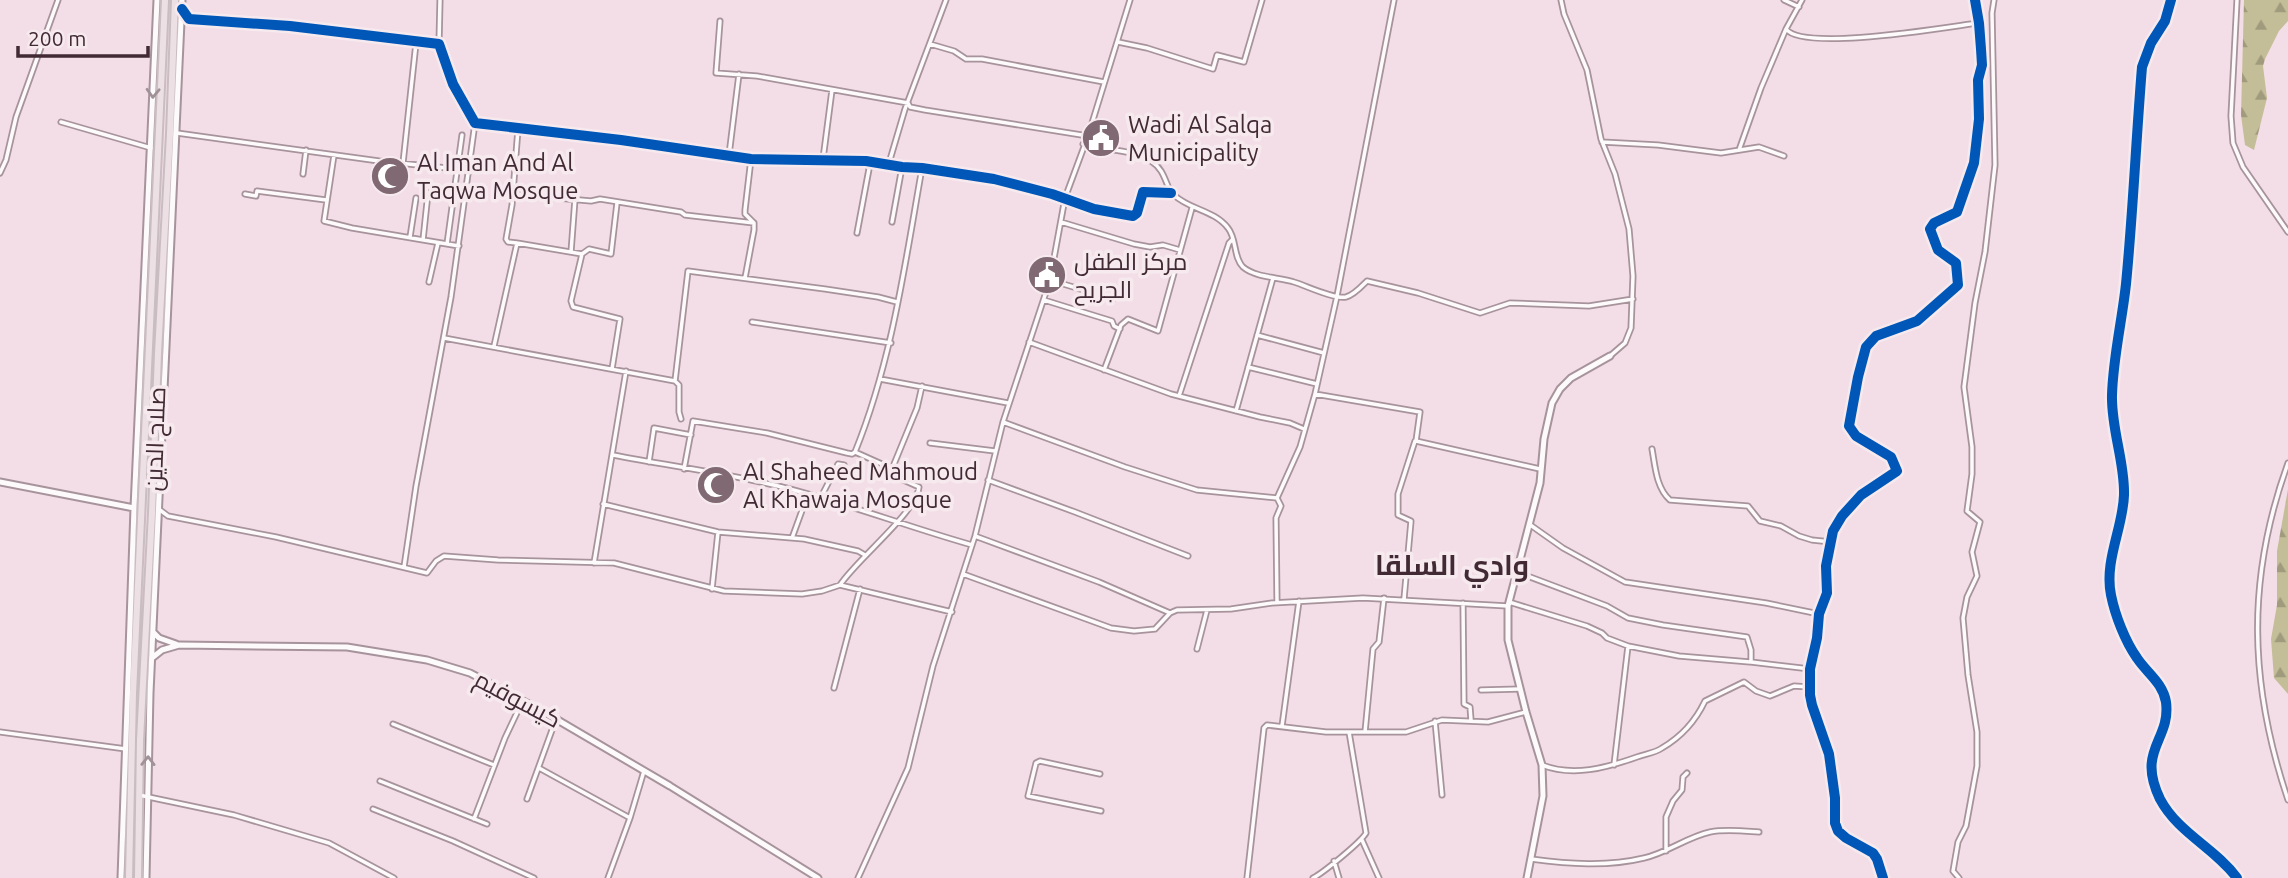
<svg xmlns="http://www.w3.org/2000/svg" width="2288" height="878" font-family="Ubuntu,Cairo,sans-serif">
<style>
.forest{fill:url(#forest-firs)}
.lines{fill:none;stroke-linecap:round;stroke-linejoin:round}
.street-casing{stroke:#a7939b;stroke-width:7}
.secondary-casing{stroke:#a7939b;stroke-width:9}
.highway-casing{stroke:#cabdc2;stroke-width:10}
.street{stroke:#fdfafb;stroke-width:3.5}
.secondary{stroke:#fdfafb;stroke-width:5}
.highway{stroke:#ede0e5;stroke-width:6}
.cycleway-casing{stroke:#f7eaef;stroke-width:15}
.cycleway{stroke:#0057b8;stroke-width:10}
.oneway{stroke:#a09298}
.labels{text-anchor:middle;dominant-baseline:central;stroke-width:7;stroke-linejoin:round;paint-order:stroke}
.poi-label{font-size:24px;fill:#422a34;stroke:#f7eaef;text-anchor:start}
.street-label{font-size:24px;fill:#422a34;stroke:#f7eaef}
.quarter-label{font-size:28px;font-weight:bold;fill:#422a34;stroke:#f7eaef}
</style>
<defs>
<pattern id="forest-firs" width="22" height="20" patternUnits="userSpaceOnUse" patternTransform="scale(1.75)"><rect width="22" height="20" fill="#c4be98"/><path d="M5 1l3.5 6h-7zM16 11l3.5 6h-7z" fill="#a19b7d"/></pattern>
</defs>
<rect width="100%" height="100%" fill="#f3dde6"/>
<!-- forest -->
<path class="forest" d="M2244,0H2288V21L2279,31L2265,59L2263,66L2267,98L2254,150L2245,145L2241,115Z
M2288,489V694L2274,678L2271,639L2277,605V551Z"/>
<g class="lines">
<!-- street casing -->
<g class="street-casing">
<path id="street" d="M1561,0L1564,14L1587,70L1601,139L1615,174L1629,229L1633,276L1631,328L1625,343L1610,356
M1784,0L1799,7
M1802,0L1786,29C1803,52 1947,27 1978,23
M2171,0L2165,21L2151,43L2142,67C2136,140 2133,212 2126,284C2122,321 2113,358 2112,395C2111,429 2125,462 2124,495C2123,528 2104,561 2111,595C2115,615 2125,641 2137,658C2147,673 2163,683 2166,702C2171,741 2136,749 2160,799C2178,833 2215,848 2237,878
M2237,0L2231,116L2233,143L2243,167L2288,232
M182,9L189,19L290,26L439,44L453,84L475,123L621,140L751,159L866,161L902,167L922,168L994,179L1052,194L1094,209L1133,216L1137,213L1143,192L1171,193
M720,21L716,73L757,76L908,103L910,107L925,110L1088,136
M1118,42L1147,48L1213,69L1217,55L1244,62L1262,0
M439,43L440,0
M930,44L954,51L966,59H982L1104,82
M61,122L151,148
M177,133L379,161L457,169
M1602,142L1658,145L1721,153L1759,147L1784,156
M1083,144C1103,150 1135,150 1151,161C1167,171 1165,188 1174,195C1190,210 1214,210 1228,228C1237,239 1233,257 1243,267C1256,278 1279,277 1294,282C1307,286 1333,299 1346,297C1354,295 1361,287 1367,281L1418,293L1480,313L1510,303L1589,306L1633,299
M1739,150L1761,88L1786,29
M334,155L324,221L352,228L459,246
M729,155L739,74
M823,159L832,90
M403,163L416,43
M889,163L905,109L946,0
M0,173L6,160L16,117L58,0
M303,174L306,150
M245,194L256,196L257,191L326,200
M513,194L591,201L600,199L681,212L685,215L754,223
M892,222L902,167
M1061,222L1134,244L1150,247L1163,245L1180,250
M857,233L869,169L866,161
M410,237L416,198
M423,240L428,193
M517,243L582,254L589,249L611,254L617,203
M447,244L462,135
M571,252L575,199
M582,254L571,301L573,307L620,319L612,369
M745,278L754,230V223L745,214V210L751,159
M1050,280L1113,299
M429,282L438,243
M1044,300L1112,321L1114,326L1120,329
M752,322L891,343
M1257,335L1324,353
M444,338L675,381L679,385V412L681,419
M1029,342L1171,394L1260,417L1290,423L1304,429
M494,346L517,243L508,242L506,239L512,205L518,129
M1248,367L1317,384
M1104,370L1121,325L1128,319L1158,331L1192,208
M880,379L1008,403
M675,381L688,271L825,289L878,297L897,302
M1315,394L1337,296L1394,0
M1179,396L1229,243L1233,239
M1236,411L1273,278
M1003,422L1125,467L1197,490L1277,498
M930,443L995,451
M1652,449C1655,465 1656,488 1670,500L1748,506L1760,521L1781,526L1799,536L1812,540L1831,542
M855,452C892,361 905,264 922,168
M613,455C669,466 726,473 782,487C846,503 908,527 972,545
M649,462L654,428L691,435
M2288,463C2246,579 2249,684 2288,800
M684,469L693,421L767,433L847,453L852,454L855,452L884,465L899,478L919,487C917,512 856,560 840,585
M892,469L917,408L922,386
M988,480L1075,512L1188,556
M821,497L838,464L844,465
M603,504L718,532L804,539L858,551L865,555
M160,510L168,516L276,537L427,573L436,561L444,556L498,560L614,563L724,591L802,594L822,591L840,585L952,612
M1529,524L1563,548L1625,582L1766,603L1819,614
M975,536L1099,582L1170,613
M792,538L808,494
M594,563L626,371
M404,567L416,486L451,297L475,123
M1517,572L1607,606L1628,618L1663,625L1747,637L1751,650V662L1810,669
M963,574L1111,628L1134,631L1155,629L1170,613L1177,610L1231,609L1272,603L1363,598L1508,606
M712,589L718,532
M1404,599L1411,521L1398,515V494L1415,441
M1277,602L1276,518L1281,506L1277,498L1300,447L1315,394L1420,412L1416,441L1540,469
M1509,602L1587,626L1602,633L1607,638L1628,646L1614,765
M1463,603L1464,704L1470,707L1471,720
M1628,646L1679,656L1750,662
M1197,649L1207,610
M834,688L860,589
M1481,690L1520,689
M1435,721L1442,795
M393,724L494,765
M1282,726L1299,601
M0,732L126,749
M1365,732L1373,649L1379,642L1384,598
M1542,765C1573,777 1606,768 1637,757C1645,754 1655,753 1662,748C1681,737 1696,720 1705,701L1744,682L1756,691L1770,696L1794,686L1809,687
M539,768L630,818
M1100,774L1040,761L1036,763L1028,796L1101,811
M380,781L487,824
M139,795L234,815L329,843L394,878
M527,799L556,719
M373,809L453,841L534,878
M474,819L505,738L523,700
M1362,840L1379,878
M1666,851V817L1673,801L1682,790L1683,777L1687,773
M1531,859C1569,864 1607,867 1644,858C1667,853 1687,837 1710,832C1726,829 1743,831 1759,832
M1334,861L1339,878
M608,878L630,818L644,771
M858,878L908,768L933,666L975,536L1003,422L1050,280L1065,198L1088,136L1130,0
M1247,878L1264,728L1267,725L1326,732H1406L1442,720L1488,722L1526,712
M1313,878C1323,873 1361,842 1366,833L1349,732
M1883,878L1877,859L1873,853L1846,838L1838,831L1835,823V798L1829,754L1812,705L1810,695V669L1817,638L1819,614L1827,593L1826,566L1833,531L1842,516L1861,495L1897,471L1891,457L1856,436L1849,426L1858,377L1866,347L1876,336L1917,321L1958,285L1956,263L1938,250L1930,229L1934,223L1957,212L1974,163L1979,119L1978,80L1982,65L1981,49L1979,23L1975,0
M1959,878L1953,871L1958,842L1966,826L1977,766V732L1968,675L1963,618L1967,597L1977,576L1972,552L1980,522L1967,511L1972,474V447L1964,387L1975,303L1985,252L1995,165L1992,13L1994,0"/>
</g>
<!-- secondary casing -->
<g class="secondary-casing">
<path id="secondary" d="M0,482L134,508
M154,633L159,638L176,644
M152,658L162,650L179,645L347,647L427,660L470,673L544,712L670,786L818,878
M121,878L134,508L157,0
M146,878L150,693L182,0
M1527,878L1543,796L1542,765L1526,712L1508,640V606L1540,483L1544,439L1552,403L1560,389L1571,378L1610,356"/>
</g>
<!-- highway casing -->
<g class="highway-casing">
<path id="highway" d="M129,878L133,693L165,0
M138,878L140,740L152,513L158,353L170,134L175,0"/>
</g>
<!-- street -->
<use href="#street" class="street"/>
<!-- secondary -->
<use href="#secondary" class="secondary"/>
<!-- highway -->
<use href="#highway" class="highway"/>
<!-- cycleway casing -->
<g class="cycleway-casing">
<path id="cycleway" d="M2171,0L2165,21L2151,43L2142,67C2136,140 2133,212 2126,284C2122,321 2113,358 2112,395C2111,429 2125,462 2124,495C2123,528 2104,561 2111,595C2115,615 2125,641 2137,658C2147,673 2163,683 2166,702C2171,741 2136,749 2160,799C2178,833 2215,848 2237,878
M182,9L189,19L290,26L439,44L453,84L475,123L621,140L751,159L866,161L902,167L922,168L994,179L1052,194L1094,209L1133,216L1137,213L1143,192L1171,193
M1883,878L1877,859L1873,853L1846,838L1838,831L1835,823V798L1829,754L1812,705L1810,695V669L1817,638L1819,614L1827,593L1826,566L1833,531L1842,516L1861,495L1897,471L1891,457L1856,436L1849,426L1858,377L1866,347L1876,336L1917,321L1958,285L1956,263L1938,250L1930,229L1934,223L1957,212L1974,163L1979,119L1978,80L1982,65L1981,49L1979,23L1975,0"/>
</g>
<!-- cycleway -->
<use href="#cycleway" class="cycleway"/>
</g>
<!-- one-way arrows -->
<defs><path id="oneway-chevron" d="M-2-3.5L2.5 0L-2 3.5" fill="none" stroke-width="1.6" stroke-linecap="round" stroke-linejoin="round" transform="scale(1.75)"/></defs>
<g class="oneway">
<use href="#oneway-chevron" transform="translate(153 93) rotate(92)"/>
<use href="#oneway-chevron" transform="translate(148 761) rotate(-89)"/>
</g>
<!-- icons -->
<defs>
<g id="civic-disc" transform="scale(2.0125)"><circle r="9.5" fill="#806972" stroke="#f7eaef"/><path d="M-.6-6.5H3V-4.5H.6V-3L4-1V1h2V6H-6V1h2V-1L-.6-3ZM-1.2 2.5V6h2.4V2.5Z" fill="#fff"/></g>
<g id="mosque-disc" transform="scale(2.0125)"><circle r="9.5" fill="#806972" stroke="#f7eaef"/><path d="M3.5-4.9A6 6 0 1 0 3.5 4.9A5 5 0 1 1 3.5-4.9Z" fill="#fff"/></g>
</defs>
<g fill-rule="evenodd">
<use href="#civic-disc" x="1101" y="138"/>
<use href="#mosque-disc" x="390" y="176"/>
<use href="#civic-disc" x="1047" y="275"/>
<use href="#mosque-disc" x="716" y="485"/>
</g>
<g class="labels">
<!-- poi labels -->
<g class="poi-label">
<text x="1128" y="124">Wadi Al Salqa<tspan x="1128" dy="28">Municipality</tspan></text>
<text x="417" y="162">Al Iman And Al<tspan x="417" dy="28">Taqwa Mosque</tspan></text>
<text x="1074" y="261">مركز الطفل<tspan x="1074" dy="28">الجريح</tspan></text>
<text x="743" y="471">Al Shaheed Mahmoud<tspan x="743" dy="28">Al Khawaja Mosque</tspan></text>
</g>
<!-- street labels -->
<g class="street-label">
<text transform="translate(155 439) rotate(-88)">صلاح الدين</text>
<text transform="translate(518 699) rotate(28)">كيسوفيم</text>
</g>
<!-- quarter labels -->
<g class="quarter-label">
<text x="1452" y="564">وادي السلقا</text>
</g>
</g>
<!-- scale -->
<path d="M18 46v10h130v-10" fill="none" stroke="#422a34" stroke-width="3.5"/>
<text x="28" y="46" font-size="21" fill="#422a34" stroke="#f7eaef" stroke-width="5" paint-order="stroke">200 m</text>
</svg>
